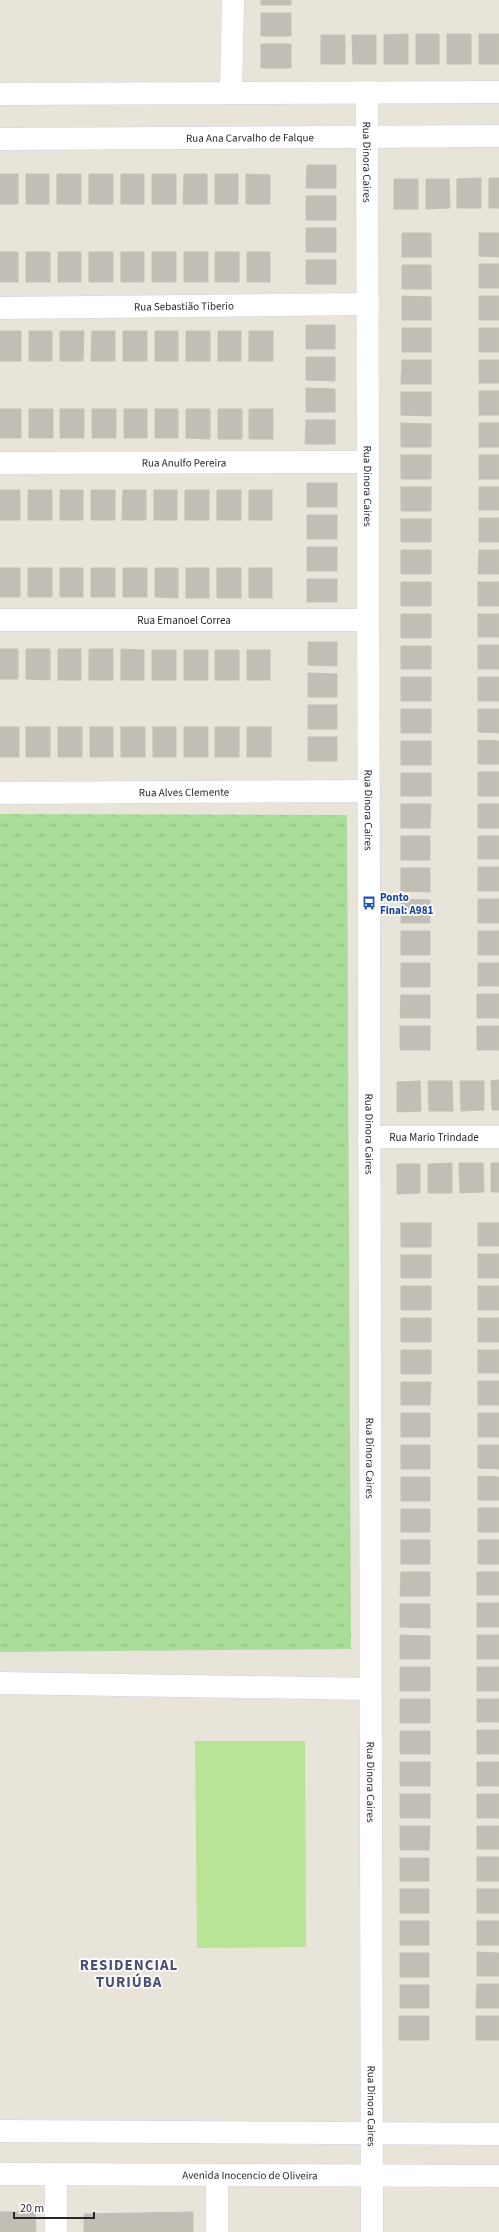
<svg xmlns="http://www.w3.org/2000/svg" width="499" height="2232" font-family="'Source Sans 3',sans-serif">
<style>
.park{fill:url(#park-tufts)}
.pitch{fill:#bae495}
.building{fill:#c2beb6;stroke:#c4c0b4}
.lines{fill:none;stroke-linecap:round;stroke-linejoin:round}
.street-casing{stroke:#cfd1e0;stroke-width:23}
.secondary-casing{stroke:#cfd1e0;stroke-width:23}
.street{stroke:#fff;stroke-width:22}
.secondary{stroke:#fff;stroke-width:22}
.labels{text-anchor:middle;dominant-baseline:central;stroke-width:3.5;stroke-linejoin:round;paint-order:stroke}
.street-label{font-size:11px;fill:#282828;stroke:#fff}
.transit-label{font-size:11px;font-weight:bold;fill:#164399;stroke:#fff;text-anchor:start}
.district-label{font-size:15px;font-weight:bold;letter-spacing:1px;fill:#4b4e75;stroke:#fff}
</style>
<defs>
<pattern id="park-tufts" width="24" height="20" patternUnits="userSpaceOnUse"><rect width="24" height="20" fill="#a9dd99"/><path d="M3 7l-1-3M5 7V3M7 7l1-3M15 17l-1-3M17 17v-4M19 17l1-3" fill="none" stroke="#91be84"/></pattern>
</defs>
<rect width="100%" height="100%" fill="#e9e4da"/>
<!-- park -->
<path class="park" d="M0,814L347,815L351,1649L0,1652Z"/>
<!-- pitch -->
<path class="pitch" d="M195,1741H305L306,1947L197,1948Z"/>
<!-- building -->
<path class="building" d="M261,0H291V5H261Z
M261,13H291V36H261Z
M408,34V64H384V35Z
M416,34H439V64H416Z
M447,34H471V64H447Z
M479,34H499V64H479Z
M321,35H345V64H321Z
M352,35H376V64H353Z
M261,44H291V68H261Z
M307,165H336V188H306Z
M0,174H18V204H0Z
M26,174H49V204H26Z
M57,174H81V204H57Z
M89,174H113V204H89Z
M121,174H144V204H121Z
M152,174H176V204H152Z
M184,174H207V204H183Z
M215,174H238V204H215Z
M246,174L270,175V204H246Z
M481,178V208H457V179Z
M489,178H499V208H489Z
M394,179H418V209H394Z
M426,179H449L450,208L426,209Z
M306,196H336V220H306Z
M306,228H336V252H306Z
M402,233H431V257H402Z
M479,233H499V257L479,256Z
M0,252H18V282H0Z
M26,252H50V282H26Z
M58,252H81V282H58Z
M89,252H113V282H89Z
M121,252H144V282H121Z
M152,252H176V282H152Z
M184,252H208V282H184Z
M215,252H239V282H215Z
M247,252H270V282H247Z
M306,260H336V284H306Z
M479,264H499V288H479Z
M402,265H431V289H402Z
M402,296L431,297V320H402Z
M479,296H499V320H479Z
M306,325H335V349H306Z
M402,328H431V352H402Z
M479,328H499V352H479Z
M0,331H21V361H0Z
M29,331H52V361H29Z
M60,331H84L83,361H60Z
M92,331H115V361H91Z
M123,331H147V361H123Z
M155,331H178V361H155Z
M186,331H210V361H186Z
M218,331H241V361H218Z
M249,331H273V361H249Z
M306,357H335V381L306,380Z
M402,360H431V384H401Z
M479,360H499V383H479Z
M306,388L335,389V412H306Z
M479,391H499V415H479Z
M401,392H431V416L401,415Z
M0,409H21V438H0Z
M29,409H53V438H29Z
M60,409H84V438H60Z
M92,409H116V438H92Z
M124,409H147V438H124Z
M155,409H178V438H155Z
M186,409H210V439L186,438Z
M218,409H242V439H218Z
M249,409H273V439H249Z
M306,420H335V444H305Z
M401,423L431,424V447H401Z
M479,423H499V447H479Z
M401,455H431V479H401Z
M479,455H499V479H479Z
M307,483H337V507H307Z
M401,487H431V511H401Z
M479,487H499V510H479Z
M0,490H20V520H0Z
M28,490H52V520H28Z
M60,490H83V520H60Z
M91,490H115V520H91Z
M123,490H146V520H122Z
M154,490H177V520H154Z
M185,490H209V520H185Z
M217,490H241V520H217Z
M249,490H272V520H249Z
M307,515H337V539H307Z
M479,518H499V542H479Z
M401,519H431V542H401Z
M307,547H337V571H307Z
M401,550H431V574H401Z
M479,550H499V574H478Z
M0,568H20V597H0Z
M28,568H52V597H28Z
M60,568H83V597H60Z
M91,568H115V597H91Z
M123,568H147V597H123Z
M155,568H178V598L155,597Z
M186,568H209V598H186Z
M217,568H241V598H217Z
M249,568H272V598H249Z
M307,579H337V602H307Z
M401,582H431V606H401Z
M478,582H499V606H478Z
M401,614H431V638H401Z
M478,614H499V637H478Z
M308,642H337V666L308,665Z
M478,645H499V669H478Z
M401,646H431V669H401Z
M0,649H18V679H0Z
M26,649H50V680L26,679Z
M58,649H81V680H58Z
M89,649H113V680H89Z
M121,649L144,650V680H121Z
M152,650H176V680H152Z
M184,650H208V680H184Z
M215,650H239V680H215Z
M247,650H270V680H247Z
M308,673L337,674V697H308Z
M401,677H431V701H401Z
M478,677H499V701H478Z
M308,705H337V729H308Z
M401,709H431V733H401Z
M478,709H499V733L478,732Z
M0,727H19V757H0Z
M26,727H50V757H26Z
M58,727H82V757H58Z
M90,727H113V757H90Z
M121,727H145V757H121Z
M153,727H176V757H153Z
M184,727H208V757H184Z
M215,727H239V757H215Z
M247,727H271V757H247Z
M308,737H337V761H308Z
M478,740L499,741V764H478Z
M401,741H431V765H401Z
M478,772H499V796H478Z
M401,773H431V796H401Z
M401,804H431L430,828H401Z
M478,804H499V828H478Z
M401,836H430V860H401Z
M478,836H499V859H478Z
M478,867H499V891H478Z
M401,868H430V892L401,891Z
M401,899L430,900V923H401Z
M478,899H499V923H478Z
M401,931H430V955H401Z
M478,931H499V955H478Z
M401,963H430V987H401Z
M478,963H499V986H478Z
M477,994H499V1018H477Z
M401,995H430V1018H400Z
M400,1026H430V1050H400Z
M477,1026H499V1050H477Z
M499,1080V1110H492L491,1081Z
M420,1081L421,1111L397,1112V1082Z
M428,1081H452L453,1111H429Z
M460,1081H484V1110L461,1111Z
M452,1163V1193H428V1164Z
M459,1163H483L484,1192L460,1193Z
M491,1163H499V1192H491Z
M397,1164H420V1193L397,1194Z
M401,1223H431V1247H401Z
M478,1223H499V1246H478Z
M478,1254H499V1278H478Z
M401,1255H431V1278H401Z
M401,1286H431V1310H401Z
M478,1286H499V1310H478Z
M401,1318H431V1342H401Z
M478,1318H499V1342H478Z
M401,1350H431V1374H401Z
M478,1350H499V1373H478Z
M478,1381H499V1405H478Z
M401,1382H431L430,1405H401Z
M401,1413H430V1437H401Z
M478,1413H499V1437H478Z
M401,1445H430V1469H401Z
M478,1445H499V1469L478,1468Z
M478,1476L499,1477V1500H478Z
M401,1477H430V1501H401Z
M478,1508H499V1532H478Z
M401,1509H430V1532H401Z
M401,1540H430V1564H401Z
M478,1540H499V1564H478Z
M401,1572H430V1596H400Z
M477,1572H499V1595H477Z
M477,1603H499V1627H477Z
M400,1604H430V1628L400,1627Z
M400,1635L430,1636V1659H400Z
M477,1635H499V1659H477Z
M400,1667H430V1691H400Z
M477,1667H499V1691H477Z
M400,1699H430V1723H400Z
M477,1699H499V1722H477Z
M477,1730H499V1754H477Z
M400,1731H430V1754H400Z
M400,1762H430V1786H400Z
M477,1762H499V1786H477Z
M400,1794H430V1818H400Z
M477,1794H499V1818H477Z
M400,1826H430L429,1850H400Z
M477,1826H499V1849H477Z
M477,1857H499V1881H477Z
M400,1858H429V1881H400Z
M400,1889H429V1913H400Z
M477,1889H499V1913H477Z
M400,1921H429V1945H400Z
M477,1921H499V1945H477Z
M477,1952L499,1953V1976H477Z
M400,1953H429V1977H400Z
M477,1984H499V2008H476Z
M400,1985H429V2008H400Z
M399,2016H429V2040H399Z
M476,2016H499V2040H476Z
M0,2212H35L36,2232H0Z
M193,2212V2232H84V2214Z"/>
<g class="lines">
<!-- street casing -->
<g class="street-casing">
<g id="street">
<path id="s1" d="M367,92L372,2232"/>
<path d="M231,93L233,0"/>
<path id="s2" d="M0,308L368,304"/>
<path id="s3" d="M0,463L368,462"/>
<path id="s4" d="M0,620H368"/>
<path id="s5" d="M0,793L369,791"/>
<path id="s6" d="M369,1137H499"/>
<path d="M0,1683L370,1689"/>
<path d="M56,2174V2232"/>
<path d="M217,2232V2176"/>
</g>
</g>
<!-- secondary casing -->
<g class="secondary-casing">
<g id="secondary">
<path d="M0,94L499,92"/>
<path id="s7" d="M0,139L499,136"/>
<path d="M0,2131L499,2134"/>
<path id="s8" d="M0,2174L499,2176"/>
</g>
</g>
<!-- street -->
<use href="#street" class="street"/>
<!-- secondary -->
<use href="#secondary" class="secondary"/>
</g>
<!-- icons -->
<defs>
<g id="bus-bare" transform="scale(1.08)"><path d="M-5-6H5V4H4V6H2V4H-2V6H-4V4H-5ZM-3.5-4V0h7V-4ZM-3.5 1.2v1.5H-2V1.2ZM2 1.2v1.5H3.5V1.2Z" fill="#1a4fb4" stroke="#fff" stroke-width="2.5" paint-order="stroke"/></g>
</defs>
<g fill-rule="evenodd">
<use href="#bus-bare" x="369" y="903"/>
</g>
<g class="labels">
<!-- street labels -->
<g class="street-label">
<text stroke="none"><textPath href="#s7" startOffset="250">Rua Ana Carvalho de Falque</textPath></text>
<text stroke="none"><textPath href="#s1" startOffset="70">Rua Dinora Caires</textPath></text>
<text stroke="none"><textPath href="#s2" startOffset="184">Rua Sebastião Tiberio</textPath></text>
<text stroke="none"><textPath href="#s3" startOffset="184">Rua Anulfo Pereira</textPath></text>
<text stroke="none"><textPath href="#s1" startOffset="394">Rua Dinora Caires</textPath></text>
<text stroke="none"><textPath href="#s4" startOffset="184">Rua Emanoel Correa</textPath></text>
<text stroke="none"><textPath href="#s5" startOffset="184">Rua Alves Clemente</textPath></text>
<text stroke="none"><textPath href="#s1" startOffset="718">Rua Dinora Caires</textPath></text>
<text stroke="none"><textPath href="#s1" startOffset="1042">Rua Dinora Caires</textPath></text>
<text stroke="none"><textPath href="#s6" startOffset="65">Rua Mario Trindade</textPath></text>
<text stroke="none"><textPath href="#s1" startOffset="1366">Rua Dinora Caires</textPath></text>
<text stroke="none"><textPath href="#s1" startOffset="1690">Rua Dinora Caires</textPath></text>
<text stroke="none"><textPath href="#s1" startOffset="2014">Rua Dinora Caires</textPath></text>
<text stroke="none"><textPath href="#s8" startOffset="250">Avenida Inocencio de Oliveira</textPath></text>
</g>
<!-- transit labels -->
<g class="transit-label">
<text x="380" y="897">Ponto<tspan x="380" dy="13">Final: A981</tspan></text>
</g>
<!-- district labels -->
<g class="district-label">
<text x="129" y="1965">RESIDENCIAL<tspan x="129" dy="17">TURIÚBA</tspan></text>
</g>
</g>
<!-- scale -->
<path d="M14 2212v6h80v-6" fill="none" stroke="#282828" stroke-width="2"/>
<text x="20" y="2212" font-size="12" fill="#282828" stroke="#ffffff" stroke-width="3" paint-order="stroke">20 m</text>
</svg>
